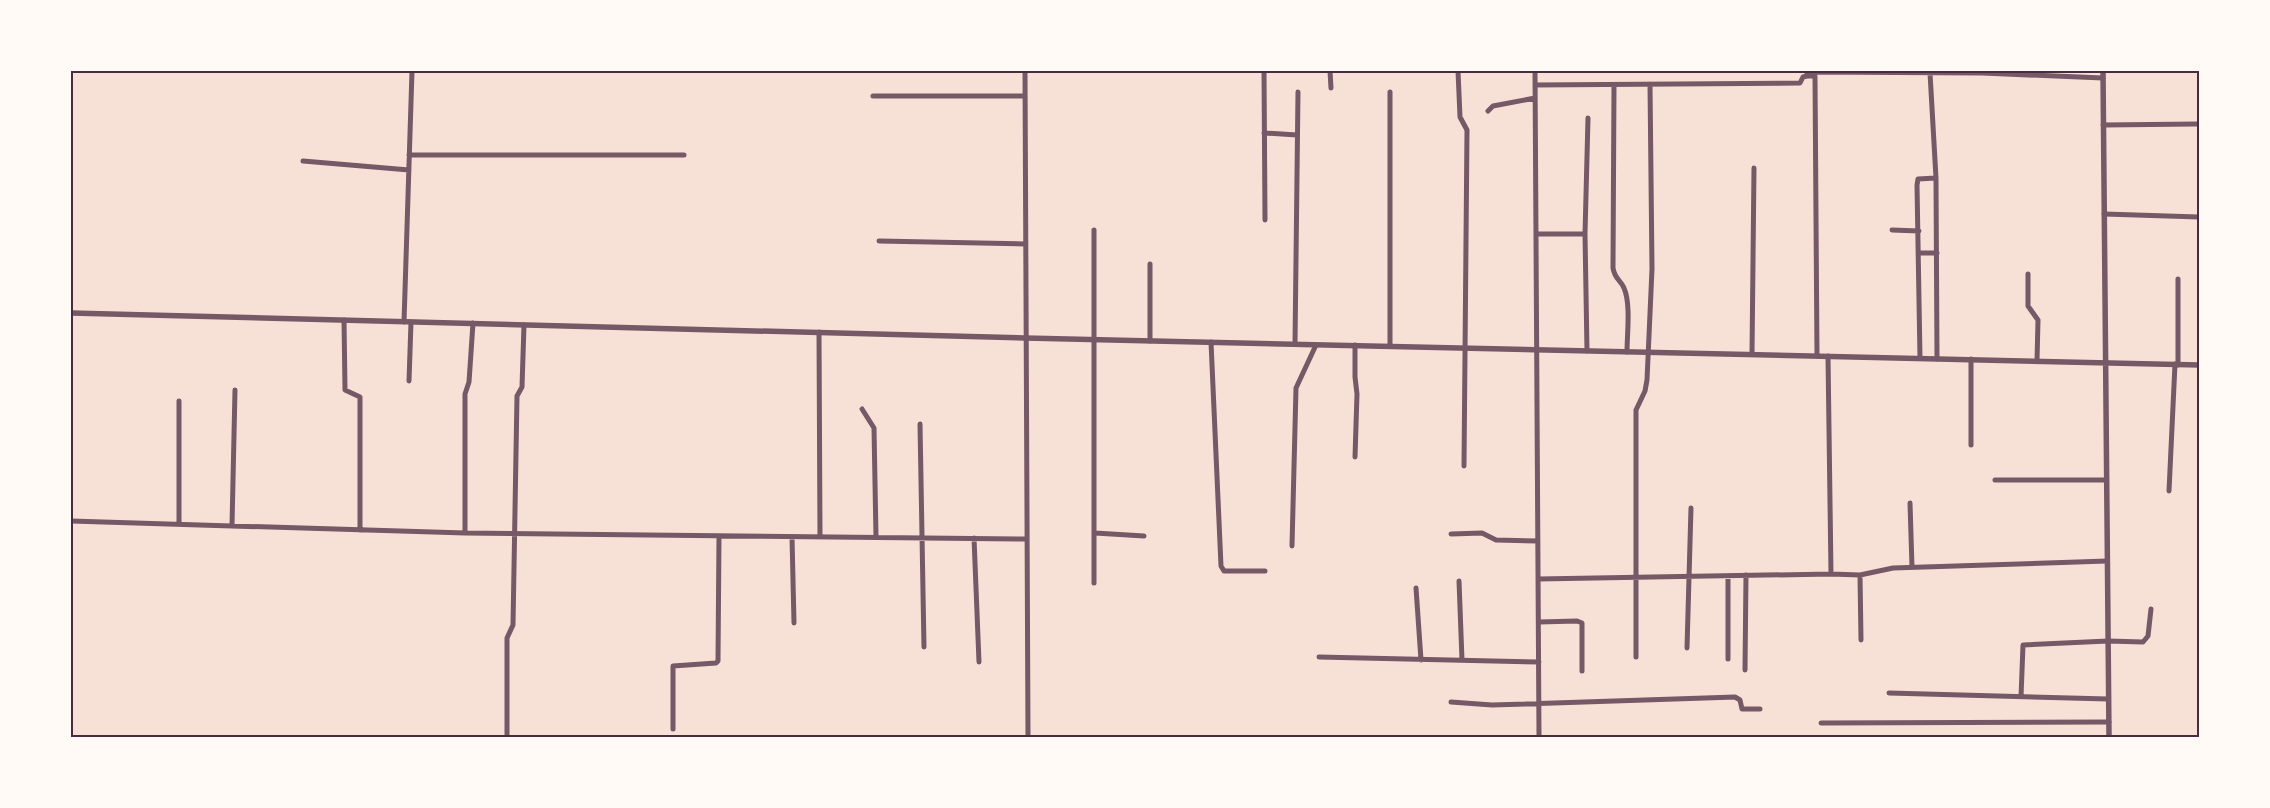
<svg xmlns="http://www.w3.org/2000/svg" width="2270" height="808" font-family="Commissioner,sans-serif">
<style>
.lines{fill:none;stroke-linecap:round;stroke-linejoin:round}
.minor{stroke:#755966;stroke-width:5}
.tertiary{stroke:#755966;stroke-width:5.5}
.neatline{fill:none;stroke:#4a2c40;stroke-width:2}
</style>
<rect width="100%" height="100%" fill="#f7e1d7"/>
<g class="lines">
<!-- minor -->
<path class="minor" d="M1025,71L1028,737
M1264,71L1265,220
M1330,71L1331,88
M1458,71L1460,117L1467,130L1464,466
M1535,71L1539,737
M1807,71V76H1815L1817,356
M1807,72L1982,73L2103,78
M1930,73L1936,178L1937,359
M1535,85L1800,83L1803,77L1807,76
M1614,85L1613,268C1615,280 1621,280 1624,288C1631,304 1627,334 1627,352
M1390,92V346
M873,96H1025
M1488,111L1493,106L1535,98
M2103,125L2197,124
M1264,133L1297,135
M409,155H684
M303,161L409,170
M2104,214L2199,217
M1094,230V583
M1892,230L1919,231
M1536,234H1585
M879,241L1025,244
M1919,253H1937
M1150,264V341
M2028,274V306L2038,320L2037,361
M344,320L345,390L360,397V530
M404,322L412,71
M819,332L820,537
M1211,342L1221,566L1224,571H1265
M1295,344L1298,92
M1355,345V377L1357,394L1355,457
M1587,351L1585,234L1588,118
M1752,354L1754,168
M1828,356L1831,574
M1920,358L1917,185L1918,179L1936,178
M2178,365V279
M409,381L411,322
M862,409L874,428L876,537
M920,424L924,647
M1971,445V359
M1995,480H2106
M2169,491L2175,364
M1910,503L1912,567
M71,521L465,533L1027,539
M179,524V401
M232,526L235,390
M465,533V394L469,382L473,323
M1095,533L1144,536
M1451,534L1482,533L1496,540L1538,541
M792,537L794,623
M974,538L979,662
M1292,546L1296,388L1316,345
M1860,575L1861,640
M1728,576V659
M1538,579L1831,574L1860,575L1893,568L2107,561
M1459,581L1462,660
M1416,588L1421,660
M1539,622L1577,621L1582,623V671
M1687,648L1691,508
M1319,657L1539,662
M1636,657V410L1645,391L1647,380L1652,269L1650,84
M1745,670L1746,575
M1889,693L2108,699
M2021,697L2023,645L2108,641L2143,642L2148,636L2151,609
M1451,702L1492,705L1735,697L1740,700L1742,709H1760
M1821,723L2109,722
M673,729V666L716,663L718,661L719,536
M507,737V638L513,625L517,396L522,387L524,325"/>
<!-- tertiary -->
<path class="tertiary" d="M2103,71L2109,737
M71,313L1025,338L2199,365"/>
</g>
<!-- border -->
<rect width="2270" height="808" fill="none" stroke="#fffaf5" stroke-width="145"/>
<rect x="72" y="72" width="2126" height="664" class="neatline"/>
</svg>
